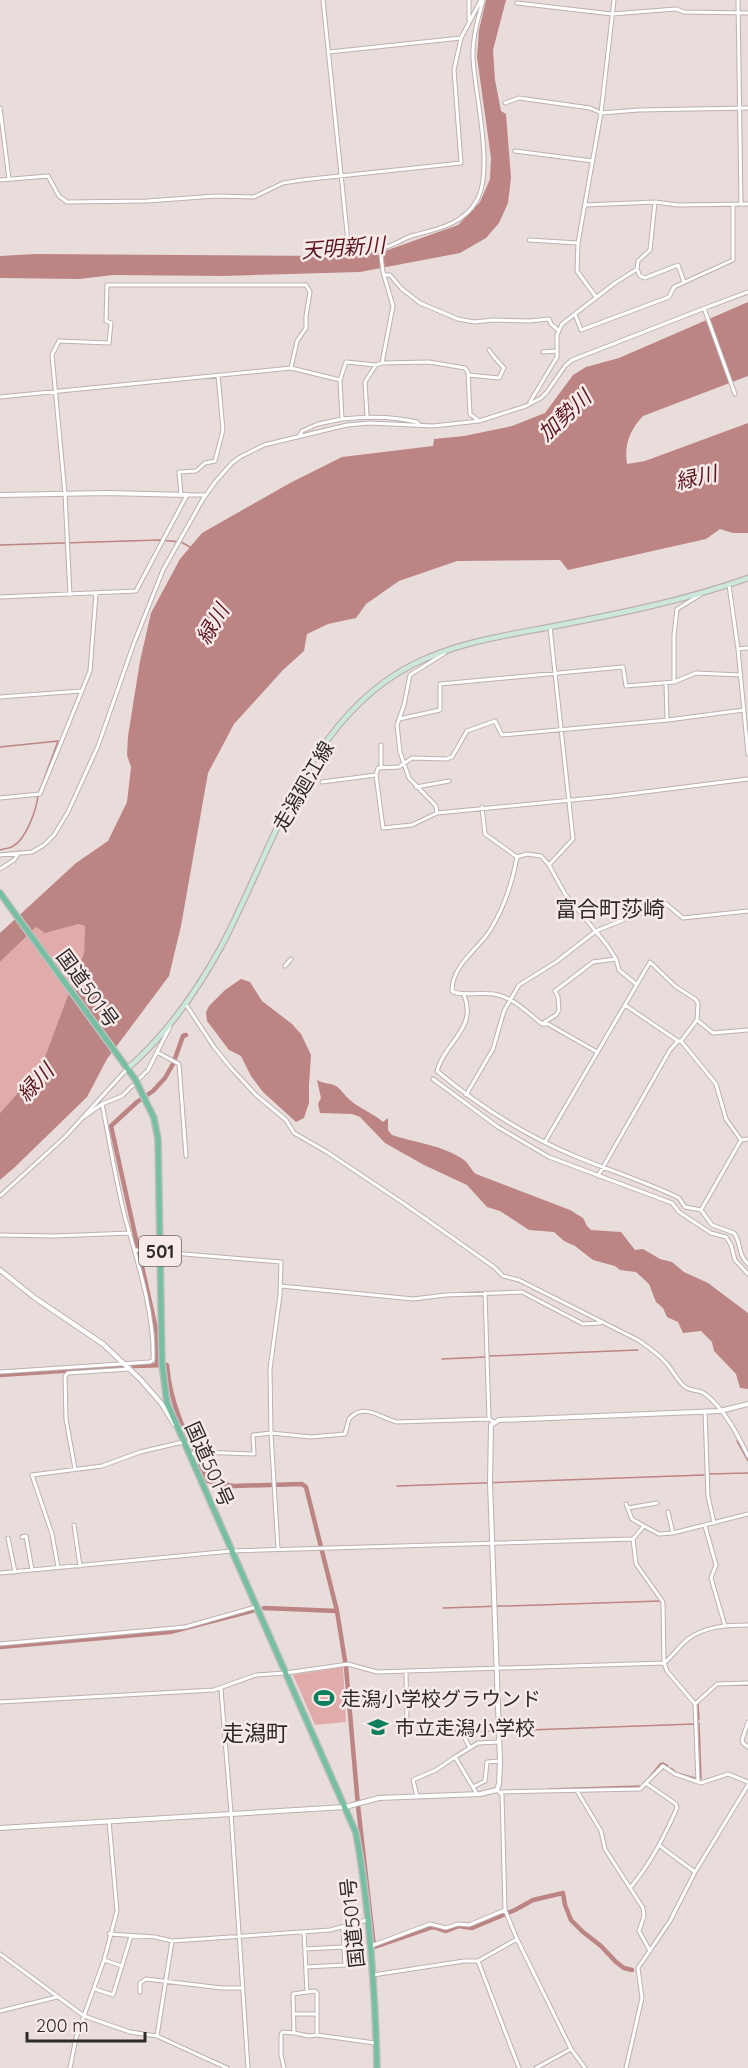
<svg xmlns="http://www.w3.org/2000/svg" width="748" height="2068" font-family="Quicksand,'Noto Sans JP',sans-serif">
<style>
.green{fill:#e1abaa}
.water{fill:#bc8483}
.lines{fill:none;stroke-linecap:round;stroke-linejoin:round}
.stream{stroke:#bc8483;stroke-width:1.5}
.canal{stroke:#bc8483;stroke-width:4.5}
.minor-casing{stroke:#bcb0b0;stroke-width:5}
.tertiary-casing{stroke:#bcb0b0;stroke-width:6}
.secondary-casing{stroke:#bcb0b0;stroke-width:7}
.trunk-casing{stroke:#c0bfbf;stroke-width:8}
.minor{stroke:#fff;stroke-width:3}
.tertiary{stroke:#fff;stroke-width:4}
.secondary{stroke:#cce7dc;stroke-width:4.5}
.trunk{stroke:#76bfa2;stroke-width:5}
.trunk-bridge-casing{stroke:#c0bfbf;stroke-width:8;stroke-linecap:butt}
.trunk-bridge{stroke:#76bfa2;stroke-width:5}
.labels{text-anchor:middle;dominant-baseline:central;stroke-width:5;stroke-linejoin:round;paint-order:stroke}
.shield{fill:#f7eae9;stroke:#6a6463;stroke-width:1.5}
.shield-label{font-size:18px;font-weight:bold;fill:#2e2a29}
.street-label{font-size:20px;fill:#2e2a29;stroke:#f7eae9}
.poi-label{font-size:20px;fill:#2e2a29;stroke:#f7eae9;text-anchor:start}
.water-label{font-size:21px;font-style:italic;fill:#5c171d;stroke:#f7eae9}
.quarter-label{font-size:22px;fill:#2e2a29;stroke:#f7eae9}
</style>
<rect width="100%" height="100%" fill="#e9dddc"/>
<!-- green -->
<path class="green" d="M78,924L85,926L84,953L41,1067L0,1113V962L36,927Z
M343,1667L346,1722L315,1725L293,1675Z"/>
<!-- water -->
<path class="water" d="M486,0H506L493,50L495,80L501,111L506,114L511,178L508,203L499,223L486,238L460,253L360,272L223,276L113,275L79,279L0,278V256L35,254L328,256L385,251L458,225L480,202L490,179L491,158L477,57L479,30Z
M748,302V376L643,416C630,430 624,444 627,464L645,461L748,423V533H733L720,529L706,539L568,570L560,560L457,561L399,581L366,604L356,618L328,624L307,634L304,651L283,670L234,724L208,773L181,926L169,976L107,1059L87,1097L15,1167L0,1180V1113L41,1067L84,953L85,926L78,924L45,933L36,927L0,962V933L76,863L108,841L127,802L131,767L127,755L128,736L140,661L151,613L180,559L202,533L290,483L342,457L433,446L434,439L464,436L512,426L545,413L573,375L586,367L619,358Z
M241,979L250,982L262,1001L292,1024L301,1034L311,1055L309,1085V1103L304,1118L296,1122L263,1092L251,1076L241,1056L229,1050L207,1021L206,1012L209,1006L225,990Z
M317,1080C324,1084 330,1083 336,1086C341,1089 345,1096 350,1100C360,1109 373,1113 383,1122L388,1118V1130L392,1135C416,1143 443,1145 464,1160C469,1164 471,1170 476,1174L570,1210L583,1218L587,1226L591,1230L621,1232L635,1250L643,1249L660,1259L672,1262L684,1272L708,1283L748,1313V1389L740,1388L736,1374L714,1351L712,1342L701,1331L683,1333L678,1322L667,1317L663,1308L656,1302L649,1284L636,1272L620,1270L615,1266L593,1260L575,1246L564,1241L554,1232L529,1230L500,1211L487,1207L467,1185L424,1165L385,1143L360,1117L352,1114L320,1113L318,1104L321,1098Z"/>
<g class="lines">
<!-- stream -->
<path class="stream" d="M0,545L159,540L181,542L190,547
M0,747L58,741L40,790
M0,850C4,848 10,849 13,846C26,840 37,808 38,795
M489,1356L638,1350
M442,1359L485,1357
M737,1441L748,1461
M709,1474L748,1473
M397,1486L704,1475
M443,1608L660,1601
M735,1685H748
M698,1704L699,1720
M699,1723L701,1779
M444,1731H497
M502,1731L694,1724
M671,1768L677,1773L695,1778
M644,1784L660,1764L663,1763L668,1766
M549,1789L640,1786"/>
<!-- canal -->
<path class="canal" d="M157,1365V1334L111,1126L137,1102L153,1091L165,1078L173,1064L183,1036L186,1035
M134,1366L167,1365C170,1407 190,1443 208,1481L233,1486L302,1484L306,1487L337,1611L346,1667L358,1806L374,1947L429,1928L434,1927L446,1931L459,1926L472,1928L515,1910L533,1900L563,1893L565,1905L571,1920L583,1932L601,1946L616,1962L624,1968L632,1970
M0,1375L122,1367
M264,1608L337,1611
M0,1647L170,1632L255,1610"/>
<!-- minor casing -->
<g class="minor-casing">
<path id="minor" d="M323,0L348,242L349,248C362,251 382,250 394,244C402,241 408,236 415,235C439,229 465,223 477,200C494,169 475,94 473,59C472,38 478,19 483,0
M469,0V20
M738,0L741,204
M517,3L612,14L676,9L684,12L748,13
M329,52L461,38
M505,103L519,98L590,108L601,113L639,110L748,108
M0,108L9,179
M515,151L593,161
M0,180L48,176L59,196L67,202L147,201L216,196L254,197L283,183L302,180L461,163L454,70L461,38L481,0
M585,205L655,202L678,205L748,204
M529,240L578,243
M380,247L383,272L393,306L382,363
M637,269L640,276L645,278L678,265L684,282
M384,275H390L402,289L420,303L458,319L474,322L493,320L529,321L549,319L551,324L558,330
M596,297L577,271L578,243L601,113L614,0
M575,314L581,330L669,297L674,287L733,260V204
M543,352L557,351
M468,375L499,378L504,368L494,357L489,350
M735,394L705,311V308L748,292
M0,397L291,368L340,380
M530,402L557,357V335L562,324L615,283L637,269L638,261L650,250L655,202
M367,416L365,382L376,365
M342,419C368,416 392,416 417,422L419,425
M300,435L302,431L318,424L342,419L340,380L346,362L376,365L382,363L429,362L465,368L468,372L470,414L479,421
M181,494L179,472L196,471L205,463L215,461L223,430L218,375
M729,585L738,649L748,754
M70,595L65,494L52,355L59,341L109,343L111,323L106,321L107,285H306L310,292L306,316V328L297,341L291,368
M0,597L136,591L187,495H206
M738,649L748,648
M674,682V635L677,609L700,595
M666,683L667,720
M0,697L81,691
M744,710L668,720L502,735L495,721L467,731L452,757L446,759L412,758L399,767L378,768L376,775L383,828L412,825L437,813L613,796L748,779
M399,719L440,710V684L623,667L626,686L674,682L696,673L741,675
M381,745V767
M322,782L376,775
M416,787L449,781
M0,798L40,794L90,671L96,594
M482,807L485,834L517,857
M437,813L436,806L409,778L400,752L397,725L404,705L410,675L445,653
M0,855L32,852L44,845L54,835L68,812L98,746L134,643L163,570L203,499L216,481L232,463L240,457L264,445L347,425L370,423L433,426L479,421L526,406L541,398L547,392L565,366L572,360L705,308
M517,857C512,884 504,909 489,932C475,952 452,966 452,991C459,997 484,991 498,995C515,999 528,1013 542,1024H548L597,1052
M517,857L527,854L541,856L549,865L565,894L607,945L616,959L619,970L636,984
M549,865L573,839L550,627
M0,869L14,860L19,853
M285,966L291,959
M464,995C478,1028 444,1043 437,1071C480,1107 526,1136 577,1157C611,1171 646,1182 679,1198L685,1207L701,1210L712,1225L734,1233C742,1244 737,1253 748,1264
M185,1003L214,1047L231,1068L256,1095L286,1120L294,1133L327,1152L406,1205L494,1267L503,1276L519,1280L638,1340C648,1347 659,1354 667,1364C673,1371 677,1380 684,1386C690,1392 699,1389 705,1394C724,1408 738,1435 748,1456
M625,1005L678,1041H681L716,1084L726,1119L741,1140
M697,1020L713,1033L748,1030
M543,1023L556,1015L559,1010L558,997L555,991L593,962L616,959
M157,1052L170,1027
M433,1079L498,1127L549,1157L672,1203L679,1212L711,1233L726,1237L731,1245L735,1260L748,1274
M466,1095L493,1049L504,1011L519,985L556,962L596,931L665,903L683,918L748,911
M84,1117L102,1104L122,1096L148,1070L157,1052L179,1064L186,1156
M741,1140L748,1139
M545,1142L650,962L675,986L695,999L698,1003L697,1020L681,1041
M598,1176L670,1050L678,1041
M0,1196L65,1137L127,1069
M701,1210L741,1140
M0,1235L54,1236L130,1233
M136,1250L281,1262L280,1295L270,1369L271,1433L278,1549
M281,1286L413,1299L446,1295L522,1292L583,1324L600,1323
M485,1293L489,1419
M0,1372L150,1362L153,1360C155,1317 138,1263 126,1221C116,1183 110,1143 102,1104
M705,1412L708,1496L714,1523
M190,1455L197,1452L254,1454L253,1435L271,1433L311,1437L345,1434L349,1419C364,1402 380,1418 397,1422L489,1419L494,1422
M75,1469L66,1419L65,1376L68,1373L130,1369
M626,1504L632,1519L644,1526
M628,1508L657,1503
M668,1512L673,1533
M74,1525L80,1566
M705,1526L716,1565L711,1578L725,1626
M22,1537L26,1536L32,1570
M8,1538L15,1572
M58,1567L52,1534L32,1475L102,1466L140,1452L183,1442
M0,1573L232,1551L633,1539
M0,1644L185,1627L256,1607
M221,1689L231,1813L248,2068
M0,1702L214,1690L256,1675L286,1673L348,1664L377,1672L664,1663C673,1656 679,1646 688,1639C705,1626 728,1625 748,1625
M695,1704L717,1684L748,1683
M748,1722L742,1740L743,1743L748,1747
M397,1725L407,1724L406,1671
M462,1733L470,1748
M455,1757L478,1743L499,1742
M698,1781L695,1704L667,1671L664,1663L663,1602L636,1564L633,1539L644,1526L659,1534L673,1533L748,1514
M473,1787L485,1781L487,1762L500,1761
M497,1790L502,1795L505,1910L517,1939L571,2049L585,2068
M577,1791L601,1831L605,1849L643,1908L644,1916L639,1931L650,1951
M501,1792L640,1789L663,1766L675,1774L701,1783L728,1774L748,1782
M417,1796L413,1780L436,1770L455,1757L477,1794
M660,1846L695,1872
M630,1888C651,1863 664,1837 677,1808L676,1804L647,1784
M109,1934L155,1937L172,1941L330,1930L367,1920
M371,1946L430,1924L446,1928L458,1924L469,1925L505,1910
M305,1949L344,1947
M0,1954L84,2016L130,2032L157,2036L227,2068
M104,1960L122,1966
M478,1961L517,1939
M306,1967L345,1965L343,1928
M373,1975L464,1961H478L519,2068
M95,1989L113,1995L131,1936
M140,1992V1983L146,1979L222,1988H243
M0,2011L57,1997
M295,2014H317
M294,2033L309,2036L317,2035V1993L315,1991L307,1992
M317,2035L375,2043
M157,2036L172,1941
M70,2068L76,2038L104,1960L117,1911L109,1821
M284,2068L281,2055V2034L283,2032L294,2033L293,1994L307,1992L304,1932
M536,2068L571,2049
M626,2068L642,1998L638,1968L670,1921L695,1872L748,1785"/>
</g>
<!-- tertiary casing -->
<g class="tertiary-casing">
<path id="tertiary" d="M0,495L107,493L187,495
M0,1270L35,1298L103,1344L140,1379L161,1403L174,1424
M0,1828L345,1807L379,1798L480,1794L497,1790L499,1784L500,1762L490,1483L491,1425L499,1420L720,1411L748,1404"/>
</g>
<!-- secondary casing -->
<g class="secondary-casing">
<path id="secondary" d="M127,1069C165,1036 197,991 221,947C273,849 306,721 410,666C454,643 502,636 550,627C617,614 683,601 748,578"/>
</g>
<!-- trunk casing -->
<g class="trunk-casing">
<path id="trunk" d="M0,893L135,1079
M158,1139L162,1363L167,1403L356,1833C370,1910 375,1990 377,2068"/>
</g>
<!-- minor -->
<use href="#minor" class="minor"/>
<!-- tertiary -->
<use href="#tertiary" class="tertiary"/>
<!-- secondary -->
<use href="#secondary" class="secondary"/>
<!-- trunk -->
<use href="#trunk" class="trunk"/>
<!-- trunk-bridge casing -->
<g class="trunk-bridge-casing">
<path id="trunk-bridge" d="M135,1079L154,1118L158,1139"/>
</g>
<!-- trunk-bridge -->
<use href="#trunk-bridge" class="trunk-bridge"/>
</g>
<!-- icons -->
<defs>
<g id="stadium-bare" transform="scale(1.62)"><path d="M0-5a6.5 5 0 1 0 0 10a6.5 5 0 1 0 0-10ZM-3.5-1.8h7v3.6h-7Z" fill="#0c7f5c" stroke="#f7eae9" stroke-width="2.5" paint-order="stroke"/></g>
<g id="school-bare" transform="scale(1.62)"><path d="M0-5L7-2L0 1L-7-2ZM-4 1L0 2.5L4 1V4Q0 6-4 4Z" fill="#0c7f5c" stroke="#f7eae9" stroke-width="2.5" paint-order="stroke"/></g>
</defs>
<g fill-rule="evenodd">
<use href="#stadium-bare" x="324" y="1698"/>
<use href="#school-bare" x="378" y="1727"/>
</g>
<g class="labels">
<!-- shield labels -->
<rect class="shield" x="139" y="1236" width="42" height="30" rx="4.5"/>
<g class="shield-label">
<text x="160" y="1251">501</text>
</g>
<!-- street labels -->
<g class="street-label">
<text transform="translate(303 786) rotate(-60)">走潟廻江線</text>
<text transform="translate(88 988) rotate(54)">国道501号</text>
<text transform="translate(210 1464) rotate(66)">国道501号</text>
<text transform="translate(352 1923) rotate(-96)">国道501号</text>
</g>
<!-- poi labels -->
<g class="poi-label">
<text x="341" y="1698">走潟小学校グラウンド</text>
<text x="395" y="1727">市立走潟小学校</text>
</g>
<!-- water labels -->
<g class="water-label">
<text transform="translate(343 247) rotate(-4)">天明新川</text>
<text transform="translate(564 415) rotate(-43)">加勢川</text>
<text transform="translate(696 477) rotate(-13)">緑川</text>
<text transform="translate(212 624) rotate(-59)">緑川</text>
<text transform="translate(35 1082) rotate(-47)">緑川</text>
</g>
<!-- quarter labels -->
<g class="quarter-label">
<text x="610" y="909">富合町莎崎</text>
<text x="255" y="1733">走潟町</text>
</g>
</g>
<!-- scale -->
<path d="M27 2032v9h118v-9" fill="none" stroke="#2e2a29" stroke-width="3"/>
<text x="36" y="2032" font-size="18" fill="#2e2a29" stroke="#f7eae9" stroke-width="4.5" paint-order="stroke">200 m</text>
</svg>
